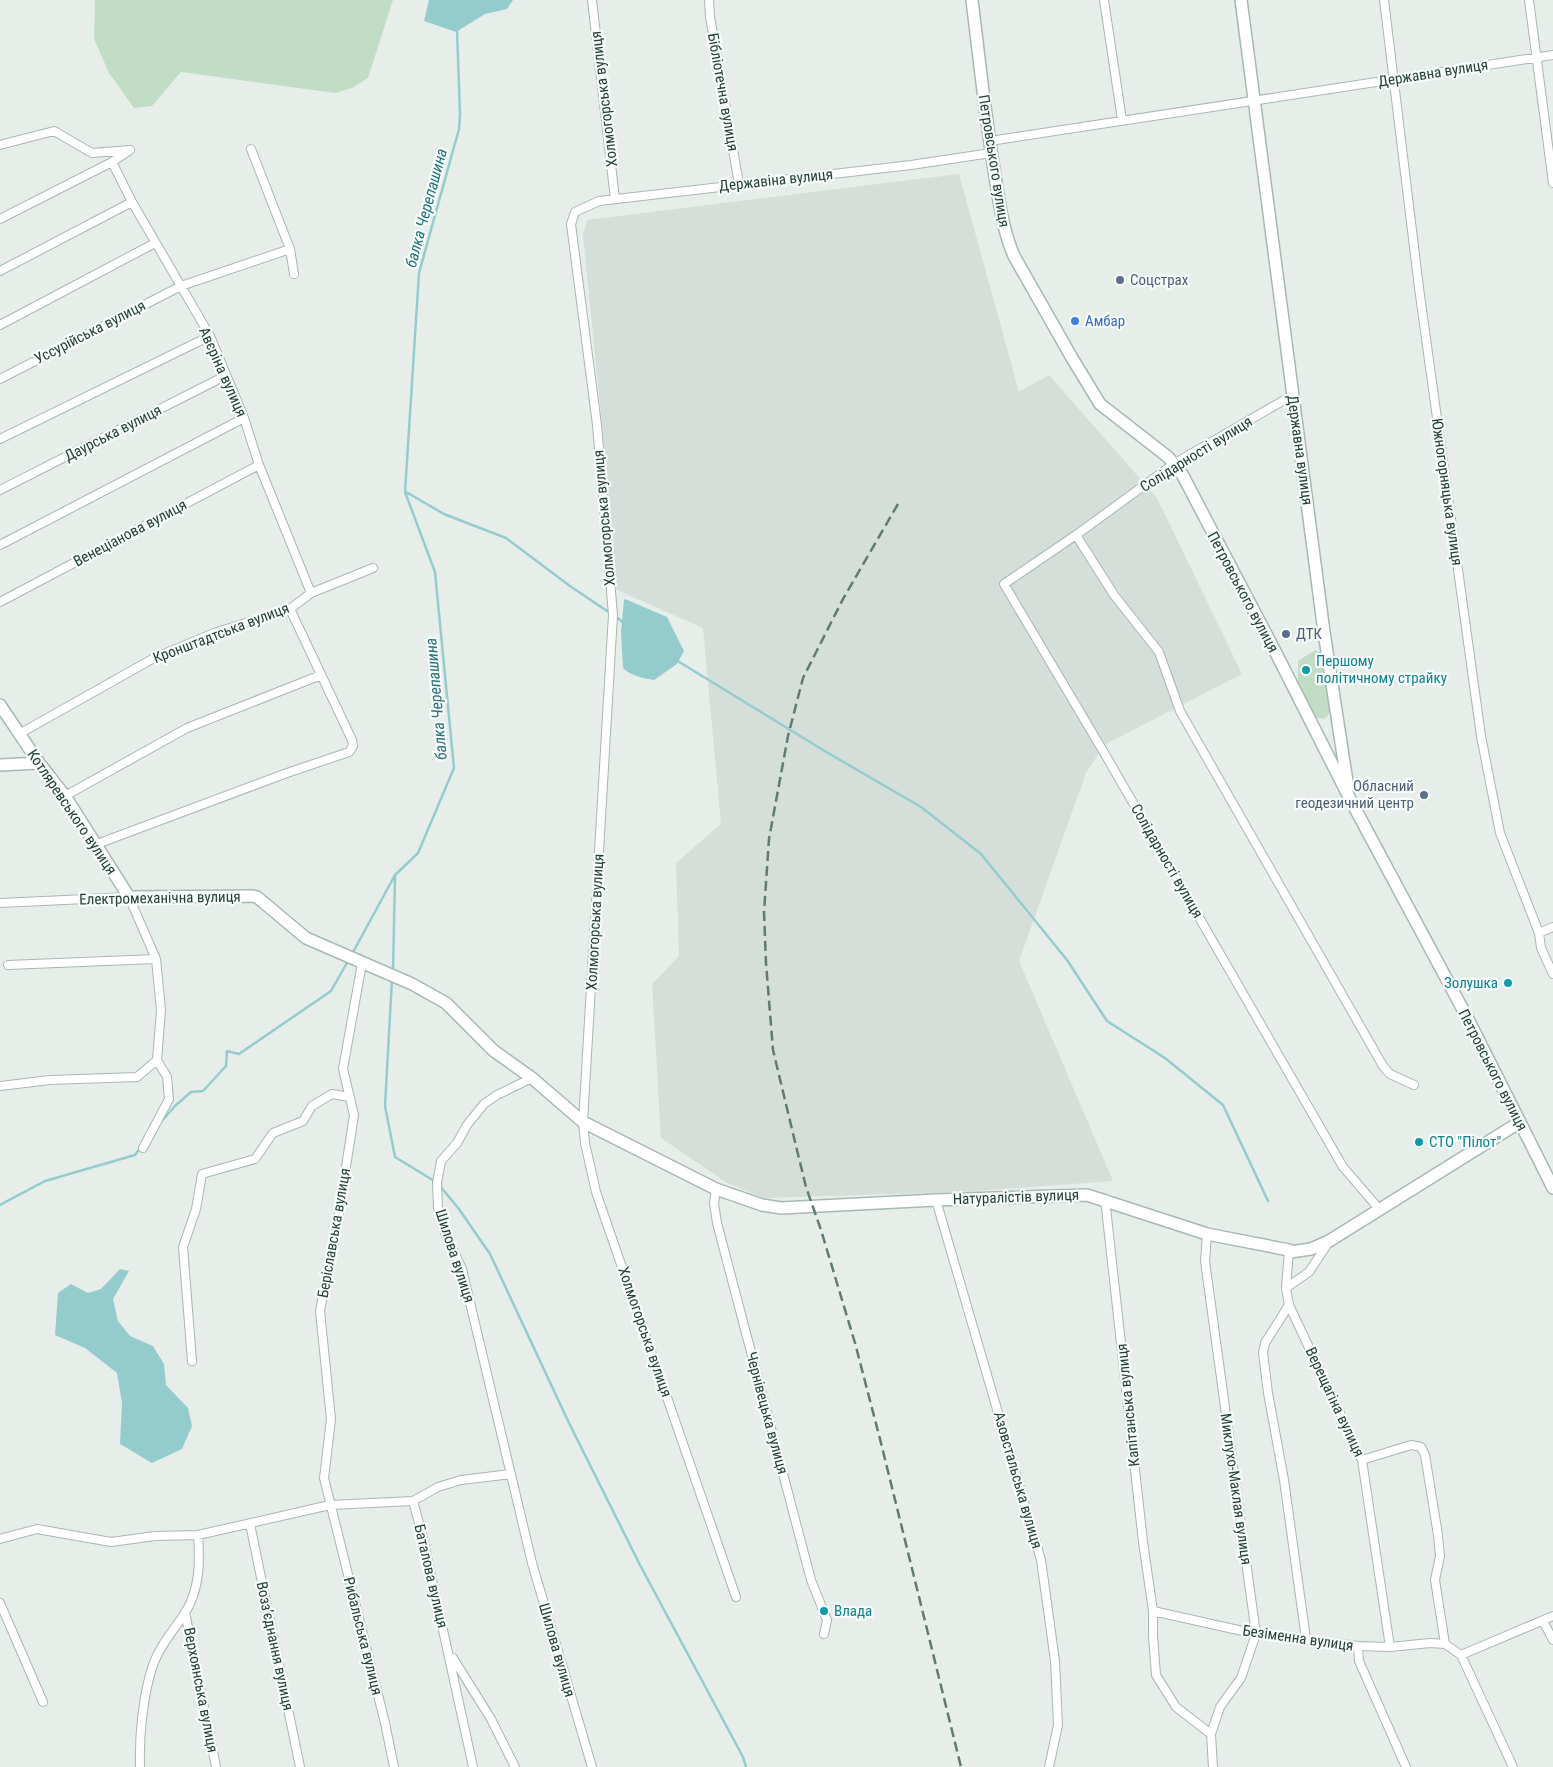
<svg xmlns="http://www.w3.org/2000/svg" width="1553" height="1767" font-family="'Roboto Condensed',sans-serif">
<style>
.built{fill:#d5ded9}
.green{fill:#c2ddc6}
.water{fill:#94ccce}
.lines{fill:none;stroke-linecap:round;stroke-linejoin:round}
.stream{stroke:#94ccce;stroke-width:2.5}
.street-casing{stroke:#a9b6b0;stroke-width:10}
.secondary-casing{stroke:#a6b9b0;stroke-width:14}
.street{stroke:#fff;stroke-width:8}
.secondary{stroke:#fff;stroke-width:11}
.rail{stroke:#617b71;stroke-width:2.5;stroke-dasharray:10 5;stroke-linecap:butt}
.service-dot{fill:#5c6f8a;stroke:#f7fbf9;stroke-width:2}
.shop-dot{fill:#3f7fe0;stroke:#f7fbf9;stroke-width:2}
.culture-dot{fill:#0f9aa8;stroke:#f7fbf9;stroke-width:2}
.labels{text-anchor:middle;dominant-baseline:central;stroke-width:4.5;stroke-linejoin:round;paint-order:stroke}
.street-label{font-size:15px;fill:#264036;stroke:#f7fbf9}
.service-label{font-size:15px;fill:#4e5e75;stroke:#f7fbf9;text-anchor:start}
.shop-label{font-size:15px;fill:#366cbe;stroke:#f7fbf9;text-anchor:start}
.culture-label{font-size:15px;fill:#0d838f;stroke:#f7fbf9;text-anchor:start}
.water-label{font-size:16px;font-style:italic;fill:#247378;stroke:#f7fbf9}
</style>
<rect width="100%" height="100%" fill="#e7eeea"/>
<!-- built -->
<path class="built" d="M959,174L1019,392L1049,375L1157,498L1242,674L1104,745L1086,773L1019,961L1113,1181L959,1192L764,1198L727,1183L661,1138L652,984L679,956L676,863L721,824L703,628L615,589L604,445L583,235L587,220Z"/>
<!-- green -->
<path class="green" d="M95,0H393L368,78L352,88L335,93L181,72L152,106L134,108L109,73L94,39Z
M1315,650L1320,652L1322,655L1330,711L1327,717L1323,719L1316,717L1298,683V661Z"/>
<!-- water -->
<path class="water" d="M429,0H513L507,9L485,14L456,32L424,21Z
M625,599L667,617L684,651L677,664L654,680C643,678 631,676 623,668L621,632L624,600Z
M120,1269L129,1271L113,1299L118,1321L130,1336L153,1346L164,1364L166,1385L188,1408L192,1426L182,1449L152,1463L120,1444L122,1403L117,1373L85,1348L55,1335L58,1293L71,1284L88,1293L101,1289Z"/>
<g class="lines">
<!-- stream -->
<path class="stream" d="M406,492L444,514L506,538L570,586L610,613
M615,616L624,623
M676,660L823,750L921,807L981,854L1067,960L1107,1021L1165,1058L1223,1105L1268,1201
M352,954L395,875L418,853L454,768L435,572L405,492L419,273L459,129L460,115L457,30
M393,971L395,876
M392,979L385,1106L395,1157L436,1182
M159,1124L175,1106L191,1092L203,1091L226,1066L227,1051L239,1054L331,991L348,961
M440,1186L459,1209L490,1254L569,1423L640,1565L743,1757L746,1767
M0,1205L45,1181L135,1155L140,1148"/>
<!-- street casing -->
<g class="street-casing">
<path id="street" d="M592,0L615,199
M709,0L710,17L739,184
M1104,0L1122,120
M1384,0L1419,288L1481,736L1500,833L1539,933L1541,948L1553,974
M1529,0L1553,183
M990,141L1553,55
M0,145L54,131L92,153L130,150
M251,149L290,249L294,274
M112,162L132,202L210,336L244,418L259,465L311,593
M0,219L112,162L130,150
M0,271L132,202
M0,325L155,243
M0,379L181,286L290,249
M1293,395L1175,463L1076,535L1004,584L1106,756L1343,1167L1380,1210
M0,439L210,336
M0,490L225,376
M1076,535L1114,595L1159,652L1180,711L1383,1066L1390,1074L1414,1085
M0,545L244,418
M0,602L259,465
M19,734L154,658L214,633L290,609L311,593L373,568
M65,796L187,728L321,675
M97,844L287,773L349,752L353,746L352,740L290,609
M0,903L129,897L156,959L161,1010L157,1060L167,1077L169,1099L143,1148
M1539,933L1553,927
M362,963L343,1069L354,1115L337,1225L320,1311L331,1419L324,1478L385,1723L394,1767
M8,965L156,959
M532,1078L497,1095L484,1104L467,1125L457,1143L441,1161L437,1183L438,1208L445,1233L462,1269L532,1563L592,1767
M0,1086L50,1080L137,1077L157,1060
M716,1189L714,1203L717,1223L811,1580L827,1620L824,1634
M1105,1199L1143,1542L1153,1611V1636L1156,1675L1176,1707L1211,1734L1213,1767
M936,1200L1041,1560L1055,1661L1058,1725L1049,1767
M1207,1234L1205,1261L1256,1634L1241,1678L1220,1707L1211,1734
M1289,1250L1286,1288L1289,1305L1362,1460L1390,1647
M1286,1288L1309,1272L1328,1243
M1289,1305L1265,1343L1263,1353L1268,1393L1284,1480L1306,1639
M192,1361L183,1247L196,1209L202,1174L255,1159L273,1133L303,1121L312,1106L332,1094L349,1097
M1362,1460L1411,1445L1421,1447L1425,1455L1438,1535L1440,1556L1435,1580L1445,1644L1461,1655L1513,1767
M413,1501L422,1534L473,1767
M250,1524L300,1767
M0,1539L37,1529L111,1542L155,1536L198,1535L330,1505L413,1501L438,1487L461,1480L511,1474
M736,1597L596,1192L585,1143L583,1122L613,615L597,425L571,224L575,212L599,201L911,165L991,153
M0,1603L43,1702
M1153,1611L1256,1634L1358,1646L1390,1647L1430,1643L1445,1644
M185,1612L216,1767
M1543,1621L1553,1640
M1358,1646L1359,1661L1406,1767
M1461,1655L1553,1616
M453,1658L491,1719L515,1767
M140,1767C139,1736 143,1694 153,1665C160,1645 174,1630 185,1613C200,1589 200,1562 198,1535"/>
</g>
<!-- secondary casing -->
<g class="secondary-casing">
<path id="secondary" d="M972,0C979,57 985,114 994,170C999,200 1002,228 1014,256L1072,358L1100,404L1168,457L1182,474L1276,653L1350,799L1468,1019L1553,1188
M1241,0L1324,632L1348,788
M0,705L39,763L65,796L129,897L253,896L257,897L306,938L412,984L446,1003L494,1051L532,1078L583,1122L716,1189L762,1205L781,1208L936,1200L1087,1195L1207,1234L1289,1250L1290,1252L1311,1249L1329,1241L1520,1122
M0,765L39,763"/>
</g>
<!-- street -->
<use href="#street" class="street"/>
<!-- secondary -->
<use href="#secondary" class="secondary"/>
<!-- rail -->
<path class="rail" d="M898,504L843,599L803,678L788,736L769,839L764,912L766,963L773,1050L796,1146L806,1187L821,1230L855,1343L880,1439L961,1767"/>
</g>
<!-- markers -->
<g class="service-dot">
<circle cx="1120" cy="280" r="5"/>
<circle cx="1286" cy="634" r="5"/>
<circle cx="1424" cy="795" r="5"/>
</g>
<circle class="shop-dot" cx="1075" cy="321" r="5"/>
<g class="culture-dot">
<circle cx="1306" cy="670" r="5"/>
<circle cx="1508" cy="983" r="5"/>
<circle cx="1419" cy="1142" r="5"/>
<circle cx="824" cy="1611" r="5"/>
</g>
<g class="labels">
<!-- street labels -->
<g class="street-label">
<text transform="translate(1433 73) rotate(-9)">Державна вулиця</text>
<text transform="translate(723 92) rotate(80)">Бібліотечна вулиця</text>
<text transform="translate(604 99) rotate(-97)">Холмогорська вулиця</text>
<text transform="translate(994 161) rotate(81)">Петровського вулиця</text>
<text transform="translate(776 180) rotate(-6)">Державіна вулиця</text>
<text transform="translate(90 332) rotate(-27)">Уссурійська вулиця</text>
<text transform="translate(223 372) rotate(66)">Авєріна вулиця</text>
<text transform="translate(113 433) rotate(-27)">Даурська вулиця</text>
<text transform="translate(1300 450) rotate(82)">Державна вулиця</text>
<text transform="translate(1196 454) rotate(-32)">Солідарності вулиця</text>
<text transform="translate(1447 492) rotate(82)">Южногорняцька вулиця</text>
<text transform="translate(604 518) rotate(-95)">Холмогорська вулиця</text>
<text transform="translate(130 533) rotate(-28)">Венеціанова вулиця</text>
<text transform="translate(1243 592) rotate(62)">Петровського вулиця</text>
<text transform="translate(221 633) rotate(-21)">Кронштадтська вулиця</text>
<text transform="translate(72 812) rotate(56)">Котляревського вулиця</text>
<text transform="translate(1167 861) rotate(60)">Солідарності вулиця</text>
<text transform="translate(160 898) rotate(-1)">Електромеханічна вулиця</text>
<text transform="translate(595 922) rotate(-87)">Холмогорська вулиця</text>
<text transform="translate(1493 1070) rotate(63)">Петровського вулиця</text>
<text transform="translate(1016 1197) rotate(-2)">Натуралістів вулиця</text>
<text transform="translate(334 1233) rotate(-80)">Беріславська вулиця</text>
<text transform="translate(455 1256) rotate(72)">Шилова вулиця</text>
<text transform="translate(645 1332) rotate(71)">Холмогорська вулиця</text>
<text transform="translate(1335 1402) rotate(65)">Верещагіна вулиця</text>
<text transform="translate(1128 1405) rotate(-96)">Капітанська вулиця</text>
<text transform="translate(767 1413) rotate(75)">Чернівецька вулиця</text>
<text transform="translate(1018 1480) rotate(74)">Азовстальська вулиця</text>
<text transform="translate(1236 1489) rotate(82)">Миклухо-Маклая вулиця</text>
<text transform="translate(431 1576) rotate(77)">Баталова вулиця</text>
<text transform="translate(363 1636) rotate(76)">Рибальська вулиця</text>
<text transform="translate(1298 1638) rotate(8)">Безіменна вулиця</text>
<text transform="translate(275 1646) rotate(78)">Возз’єднання вулиця</text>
<text transform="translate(557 1650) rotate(74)">Шилова вулиця</text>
<text transform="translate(201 1690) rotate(79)">Верхоянська вулиця</text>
</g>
<!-- service labels -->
<g class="service-label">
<text x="1130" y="280">Соцстрах</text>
<text x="1296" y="634">ДТК</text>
<text x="1414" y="786" text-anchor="end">Обласний<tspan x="1414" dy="17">геодезичний центр</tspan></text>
</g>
<!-- shop labels -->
<g class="shop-label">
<text x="1085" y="321">Амбар</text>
</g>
<!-- culture labels -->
<g class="culture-label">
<text x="1316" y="661">Першому<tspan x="1316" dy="17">політичному страйку</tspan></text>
<text x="1498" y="983" text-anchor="end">Золушка</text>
<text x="1429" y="1142">СТО "Пілот"</text>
<text x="834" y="1611">Влада</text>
</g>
<!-- water labels -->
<g class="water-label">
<text transform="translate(426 208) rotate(-75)">балка Черепашина</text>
<text transform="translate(436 699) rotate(-95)">балка Черепашина</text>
</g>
</g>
</svg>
